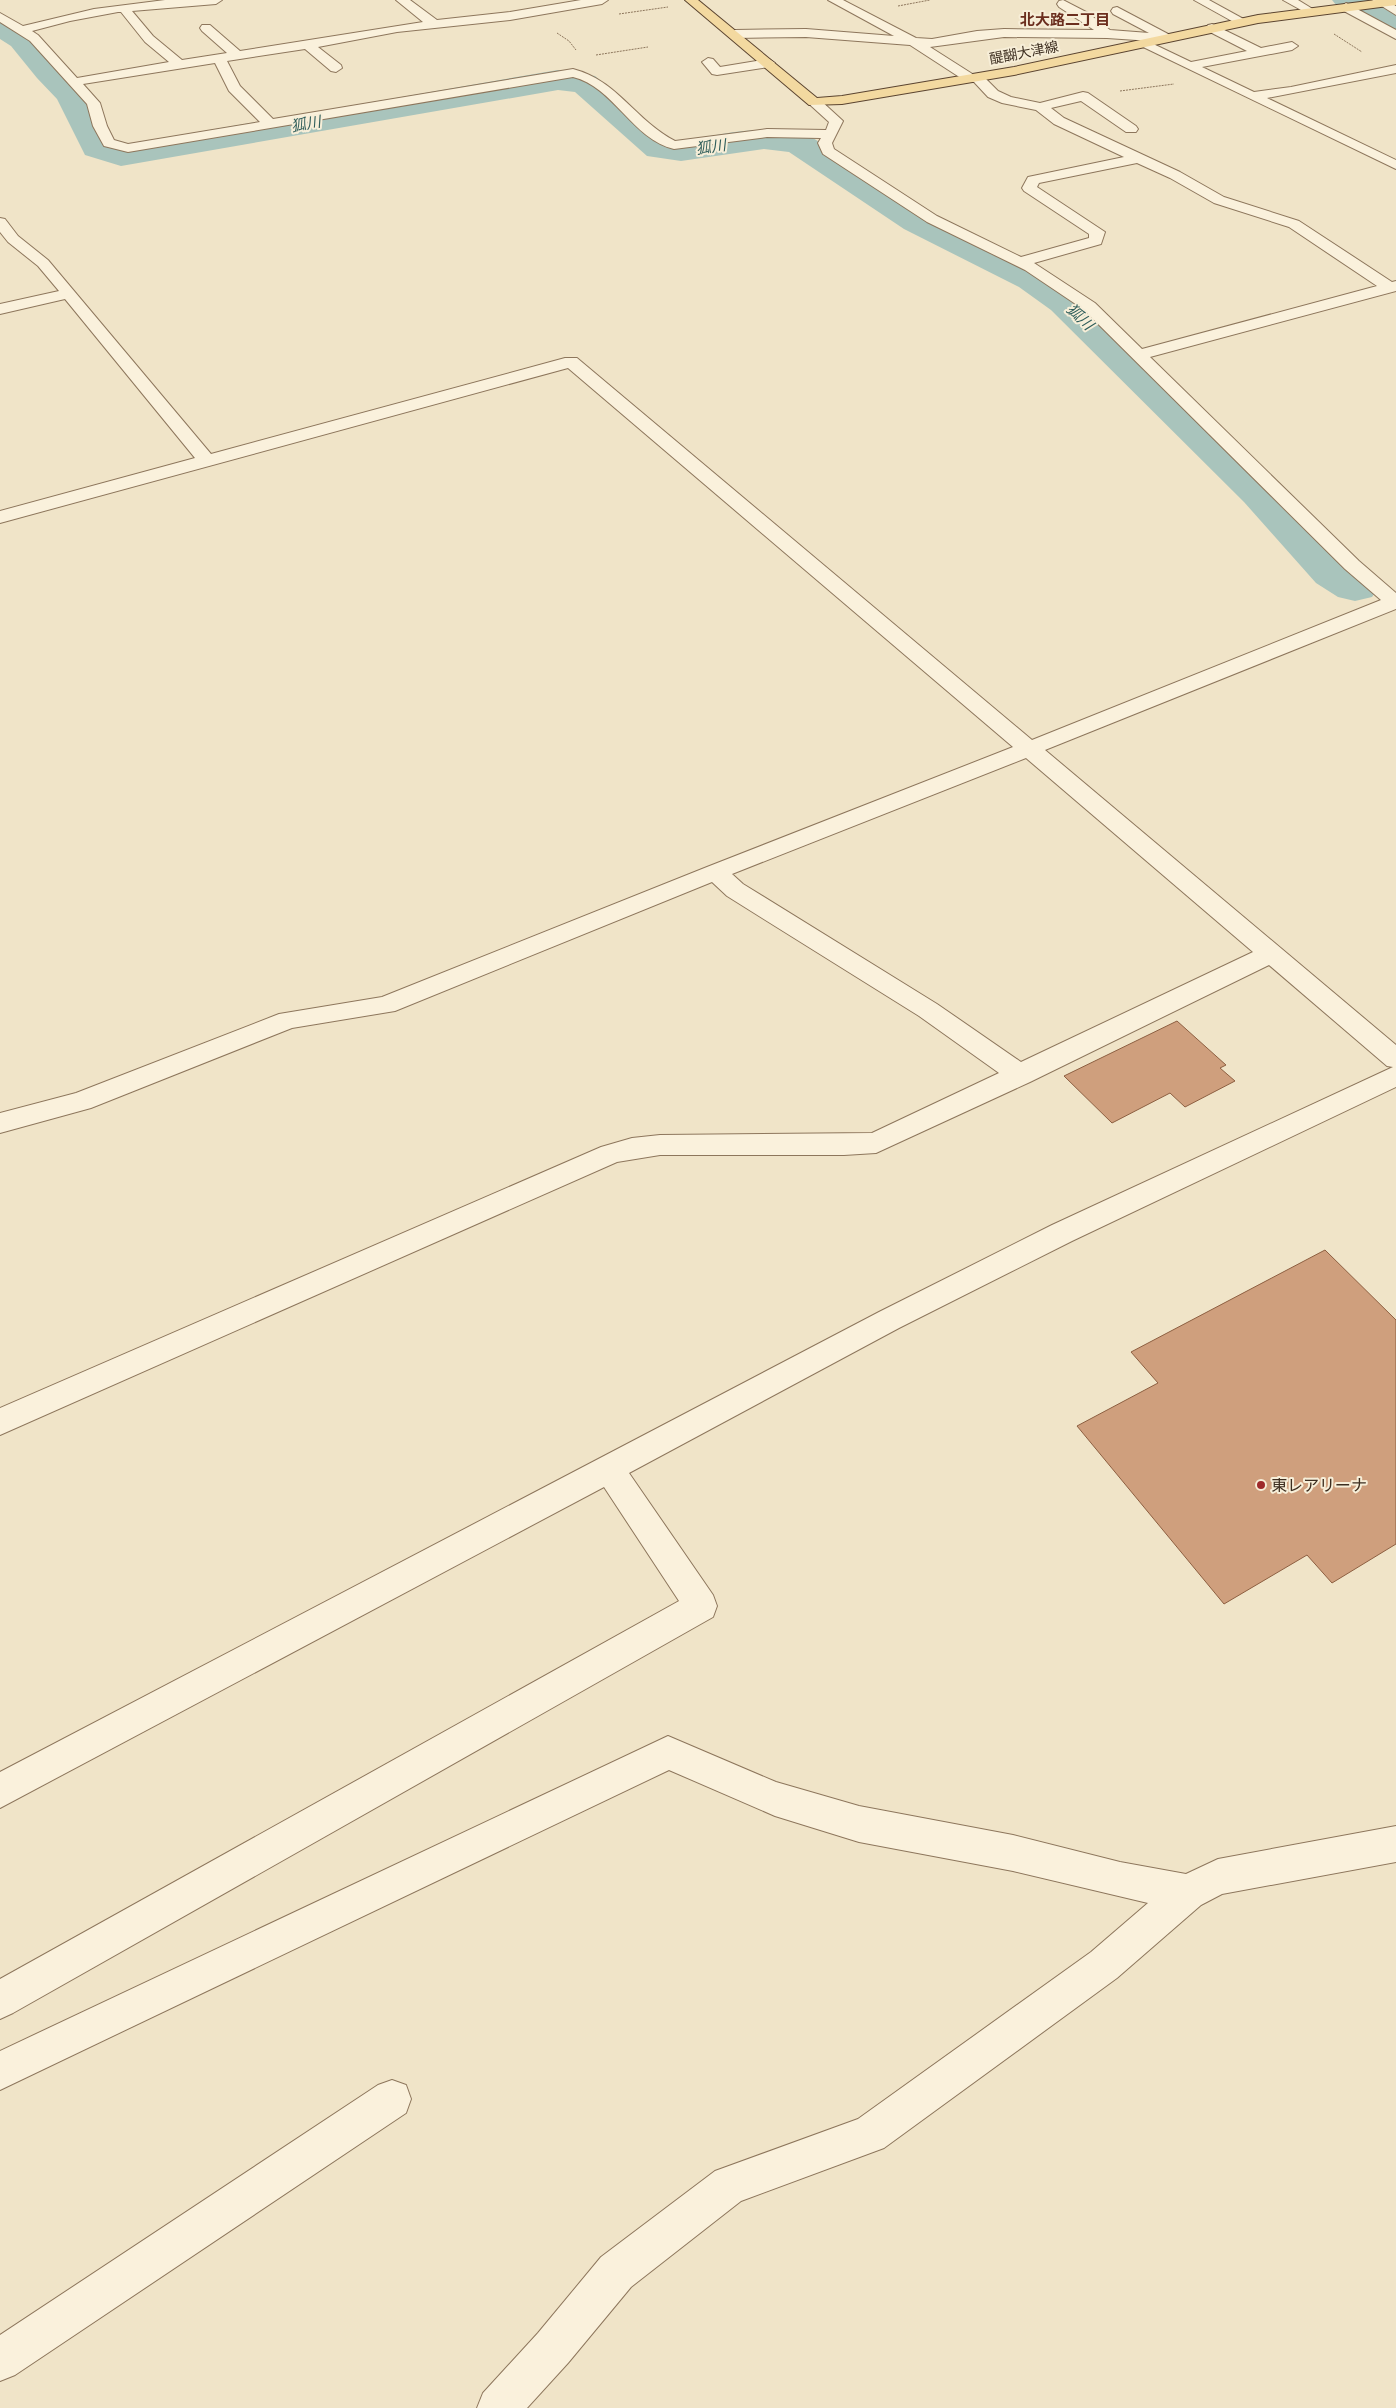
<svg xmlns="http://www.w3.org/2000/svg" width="1396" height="2408" font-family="'Zilla Slab','Noto Sans JP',serif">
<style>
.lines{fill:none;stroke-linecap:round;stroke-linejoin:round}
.river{fill:#a9c4bc;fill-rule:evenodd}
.building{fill:#cf9f7d;stroke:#8d5f41}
.minor-casing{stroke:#8d765c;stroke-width:2}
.major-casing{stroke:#5b4430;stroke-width:2}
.path{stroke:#8d765c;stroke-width:1;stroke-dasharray:2 1;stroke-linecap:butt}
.minor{fill:#faf1dc;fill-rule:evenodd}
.major{fill:#f3d9a0;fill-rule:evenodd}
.poi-dot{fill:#9e2a2b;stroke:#f7eed8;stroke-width:2}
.labels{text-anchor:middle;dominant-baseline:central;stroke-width:4;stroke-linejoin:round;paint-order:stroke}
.far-street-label{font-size:14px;fill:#3d2e20;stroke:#f7eed8}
.far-neighbourhood-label{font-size:15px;font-weight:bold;fill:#6b2e1e;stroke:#f7eed8}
.far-water-label{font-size:15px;font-style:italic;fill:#2f5d5a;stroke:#f7eed8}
.poi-label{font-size:16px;fill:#3d2e20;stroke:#f7eed8;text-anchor:start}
</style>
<rect width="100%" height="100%" fill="#f0e4c8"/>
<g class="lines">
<!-- river -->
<path class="river" d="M1332,0H1369L1396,15V36L1385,33L1337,6Z
M0,18L11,21L33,32L59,64L84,88L111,141L123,145L558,70L595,76L669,140L681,141C724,134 771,121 813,138L930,213L1047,271L1079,294L1276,482L1350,563L1372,577L1379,587L1372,597L1355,601L1338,597L1316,583L1244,502L1051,310L1019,287L904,229L789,152L764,149L681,161L647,156L575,92L558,90L121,166L85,155L57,99L37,78L11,46L0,39Z"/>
</g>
<!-- building -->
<path class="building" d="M1177,1021L1226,1065L1220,1068L1235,1081L1185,1107L1170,1093L1112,1123L1064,1076Z
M1325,1250L1396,1320V1544L1332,1583L1307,1555L1224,1604L1077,1426L1158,1383L1131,1352Z"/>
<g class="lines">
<!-- minor casing -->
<g class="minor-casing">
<path id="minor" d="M165,0H222L216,4L132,11L153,36L182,60L227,53L202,31L200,28L202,25H210L240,51L423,22L396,0H410L437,20L510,12L581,0H608L602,4L510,20L397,32L318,47L341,65L342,68L336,72L331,71L305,49L227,61L240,86L273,119L573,69C617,80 636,121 675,141L767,129L826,130L829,122L807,102L814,98L819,99L843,121L832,143L834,149L937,216L1021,257L1089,238V234L1024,191L1022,188L1028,177L1124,157L1054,124L1036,110L1002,103L988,97L974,82H967L910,45L806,37L735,38L729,34L735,30L806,29L894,36L828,0H843L916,38L932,39L977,31L1004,29L1094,30L1059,7L1057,4L1059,1L1063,0L1088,13L1110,30L1149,33L1113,14L1111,11L1113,8L1117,7L1170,35L1172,38L1170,41L1166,42L1107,38L1004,37L930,47L974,75H982L998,91L1011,97L1040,103L1083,92L1088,93L1136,126L1138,129L1136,132H1126L1081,101L1051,108L1064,118L1180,172L1224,197L1299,221L1392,282L1396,281V291L1150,357L1359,561L1396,593V609L1045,750L1396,1045V1087L1072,1241L899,1328L629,1473L713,1595L717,1606L713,1617L13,2013L0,2019V1979L679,1601L604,1487L0,1808V1772L879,1312L1052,1225L1393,1067L1387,1066L1269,965L1030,1082L876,1153L844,1155H660L617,1162L0,1435V1408L601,1147L632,1138L660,1135L872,1133L999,1073L919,1016L727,896L712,882L395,1011L292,1028L91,1108L0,1133V1113L76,1093L279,1014L382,997L707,867L1013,747L568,368L0,523V511L195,458L65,299L0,314V304L59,291L38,266L8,242L0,232V218L5,219L18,236L48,260L211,454L565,358H577L1032,740L1381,600L1345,569L1083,309L1025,270L927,222L823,154L818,143L821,138L767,137L674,149C632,139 614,87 573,77L128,152L104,146L93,126L87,104L30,41L0,22V13L23,26L94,9ZM118,12H121L145,42L169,62L77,78L38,35L32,31L70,21ZM215,63L229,91L260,122L128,144L114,140L107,126L100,103L83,84ZM1137,163L1170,178L1214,203L1289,227L1377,286L1142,349L1095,303L1034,263L1101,244L1105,232L1037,187L1039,183ZM1026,758L1253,952L1021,1062L937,1004L743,884L732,874Z
M1194,0H1209L1249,22L1243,26L1239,25Z
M1283,0H1298L1316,11L1310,15Z
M1372,0H1386L1396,6V15Z
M1346,3L1396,30V39L1342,10L1340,7Z
M1212,24L1261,48L1292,42L1298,46L1292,50L1202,67L1254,92L1291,87L1396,65V73L1267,98L1396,160V169L1137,44L1139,41H1147L1191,62L1247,51L1208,31L1206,28L1208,25Z
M708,58L713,59L720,67L769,59L775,63L769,67L717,75L712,74L702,62Z
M668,1736L776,1782L859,1806L1013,1835L1120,1862L1186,1874L1218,1859L1396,1826V1862L1222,1894L1201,1905L1117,1978L884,2148L741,2201L631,2287L568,2363L527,2408H477L483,2393L538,2333L601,2257L715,2171L858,2119L1091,1952L1148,1903L1013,1871L859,1842L775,1816L669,1770L0,2090V2051Z
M392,2080L406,2085L411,2099L406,2113L15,2375L0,2381V2335L378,2085Z"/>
</g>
<!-- major casing -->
<g class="major-casing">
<path id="major" d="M685,0H698L817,98L842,96L1014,67L1258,15L1376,0H1396V5L1258,23L1014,75L842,104L809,105Z"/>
</g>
<!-- path -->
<path class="path" d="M898,6L930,0
M619,14L668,7
M557,33L569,41L576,50
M1334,34L1362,52
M596,55L648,47
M1120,91L1174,84"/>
<!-- minor -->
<use href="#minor" class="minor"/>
<!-- major -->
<use href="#major" class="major"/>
</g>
<!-- markers -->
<circle class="poi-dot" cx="1261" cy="1485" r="5"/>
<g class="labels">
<!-- far-street labels -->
<g class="far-street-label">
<text transform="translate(1024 53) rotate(-11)">醍醐大津線</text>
</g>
<!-- far-neighbourhood labels -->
<g class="far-neighbourhood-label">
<text x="1065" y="20">北大路二丁目</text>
</g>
<!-- far-water labels -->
<g class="far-water-label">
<text transform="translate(306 124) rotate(-10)">狐川</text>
<text transform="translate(711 147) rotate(-8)">狐川</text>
<text transform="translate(1080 317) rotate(44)">狐川</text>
</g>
<!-- poi labels -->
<g class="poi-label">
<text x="1271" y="1485">東レアリーナ</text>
</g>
</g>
</svg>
